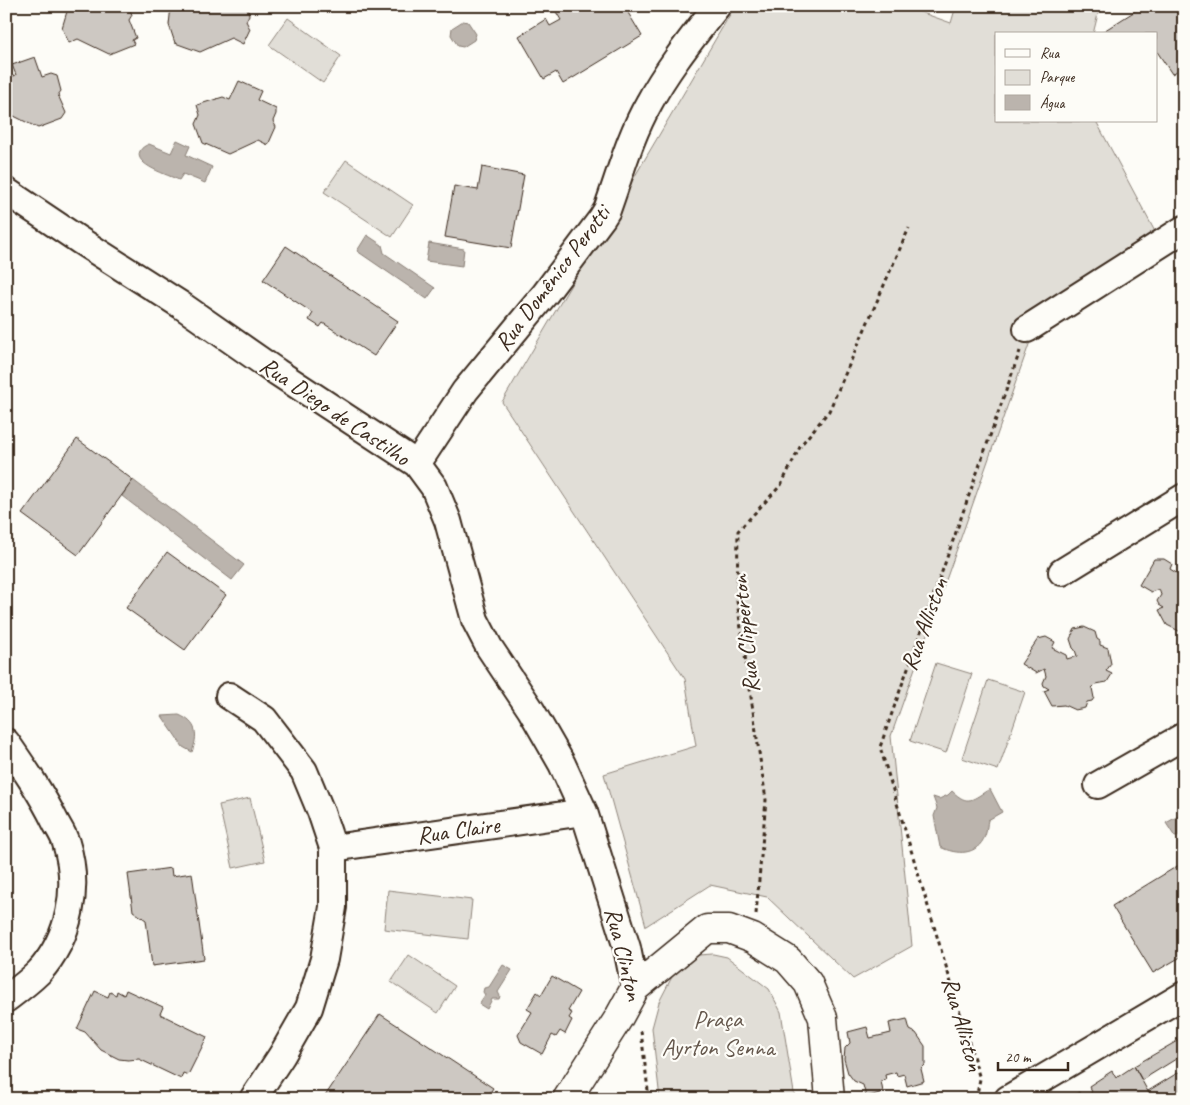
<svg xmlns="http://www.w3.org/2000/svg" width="1190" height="1105" font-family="Caveat,sans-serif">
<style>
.green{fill:#e1ded7;stroke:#8e847a}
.water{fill:#bbb4ad;stroke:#887d74}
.building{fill:#cdc8c2;stroke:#3b2a1e}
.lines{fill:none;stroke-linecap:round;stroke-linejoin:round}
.minor-casing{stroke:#3b2a1e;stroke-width:30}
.tertiary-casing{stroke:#3b2a1e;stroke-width:31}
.path{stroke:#3b2a1e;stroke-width:3;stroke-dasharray:4 4;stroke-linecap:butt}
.minor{stroke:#fdfcf7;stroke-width:26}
.tertiary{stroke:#fdfcf7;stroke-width:28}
.labels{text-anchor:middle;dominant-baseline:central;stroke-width:4.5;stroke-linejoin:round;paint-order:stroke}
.street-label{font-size:24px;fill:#3b2a1e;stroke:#fdfcf7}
.park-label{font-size:24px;fill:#64574c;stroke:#fdfcf7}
</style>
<rect width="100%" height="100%" fill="#fdfcf7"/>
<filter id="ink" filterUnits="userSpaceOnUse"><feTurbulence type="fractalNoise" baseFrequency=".02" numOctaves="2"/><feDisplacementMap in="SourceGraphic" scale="10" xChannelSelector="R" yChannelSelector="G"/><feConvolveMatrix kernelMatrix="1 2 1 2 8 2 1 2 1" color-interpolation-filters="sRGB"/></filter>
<g filter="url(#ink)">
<!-- green -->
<path class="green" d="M735,6H903L951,23L956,6H1100L1093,34H996V121H1096L1168,256L1064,314L1032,336L891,736L912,946L853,979L767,897L710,885L646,926L604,774L696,746L685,679L502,402Z
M288,18L341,56L323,83L269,45Z
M346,160L413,205L392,237L324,192Z
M936,663L972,674L946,753L910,741Z
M988,680L1025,692L998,770L962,758Z
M250,798L265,861L233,868L219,805Z
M388,890L472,900L468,939L384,929Z
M713,954L727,957L769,989L781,1012L795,1099H660L652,1028L659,1002L674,973L691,959L698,955Z
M409,955L455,986L438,1013L391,982Z"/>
<!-- water -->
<path class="water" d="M463,21L468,22L476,34L474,40L463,47L458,46L451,35L452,28Z
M177,140L190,146L186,155L212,167L205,183L183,174L179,180C169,175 133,165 140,151C142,147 145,146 149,144L171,153Z
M367,235L382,245L384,253L435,288L427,299L357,251Z
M429,243L464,249L462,266L426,261Z
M133,480L244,565L232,580L122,496Z
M179,715C198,723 198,735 192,752L183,747L162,716Z
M990,789L1002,812L988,820C987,824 987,831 985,836C977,856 957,855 940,847L934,816L937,808L933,797L939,799L948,795L952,791C969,807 972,799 990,789Z
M1184,813V836L1175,837L1166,823Z
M503,965L512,970L498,992L500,996L499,999H492L487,1009L479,1004L485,995L483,992L484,988L489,987Z"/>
<!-- building -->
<path class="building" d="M71,6H129L132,15L129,20L136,38L132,40L134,44L109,54L78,39L69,43L62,28L68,8Z
M171,6H245L248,8L249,15L246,21L250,29L243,44L231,38L200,52L175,43L169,25Z
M561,6H624L642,36L563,84L556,72L544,79L519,36L546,19L550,26L561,20L555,10Z
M1143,6L1184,7V67L1172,74L1156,50V34H1099Z
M35,57L42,77L51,74L57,76L61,91L58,95L66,113L62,119L38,128L8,113L6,114V79L16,75L12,65Z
M239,81L261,91L257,100L276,109V114L273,121L276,127L268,145L258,140L228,154L203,143L196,124L200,115L197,105L223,97L230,100Z
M482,167L524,175L511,248L445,237L454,186L478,190Z
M286,246L398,321L374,356L323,323L320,327L309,320L313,313L263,280Z
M77,439L133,480L78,555L22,514Z
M167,552L226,595L185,650L126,608Z
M1154,559H1164L1172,564L1170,569L1178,574L1180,580L1184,578V631L1181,632L1167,625L1159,610L1164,608L1159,605L1157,601L1161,595L1159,589L1151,592L1139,585Z
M1084,627L1095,632L1097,639L1100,641V645L1108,648L1111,664L1106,671L1112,674L1107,682L1096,684L1092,688L1094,698L1092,701L1087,702L1085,708L1075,710L1064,705L1052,706L1044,691L1049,689L1044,686L1043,683L1046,676L1044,669L1036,673L1021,664L1038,639L1046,637L1055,642L1052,648L1066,655L1067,659L1077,656L1075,650L1073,648L1070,639L1075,629Z
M1184,862V955L1153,973L1112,906Z
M171,868L172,876L192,873L204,959L152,966L146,920L133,911L128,874Z
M552,976L579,992L568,1011L572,1013L569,1018L572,1020L565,1034L560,1031L556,1037L552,1035L542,1054L521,1042L518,1035L532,1012L527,1009L537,992L541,995Z
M126,990L163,1007L160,1014L207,1037L188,1075L183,1073L181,1079L139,1059L128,1060L119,1059L101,1050L85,1032L77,1029L95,991L108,997L110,992L116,995L117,991L124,995Z
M380,1014L493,1088L486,1099H323Z
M907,1019L910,1030L916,1033L925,1046V1065L921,1069L924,1081L907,1086L904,1074L897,1076L896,1072L885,1075L886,1080L881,1081L883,1092L866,1097L863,1085L854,1081L848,1073L844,1059L845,1048L850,1043L848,1032L867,1027L870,1038L891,1033L889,1023Z
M1184,1037V1054L1142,1080L1134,1066Z
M1134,1066L1152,1099H1068L1079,1092L1082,1099L1092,1092L1089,1086L1112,1071L1116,1078Z
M1184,1069V1099H1152L1148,1091Z"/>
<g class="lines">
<!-- minor casing -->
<g class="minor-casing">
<path id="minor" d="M6,191L79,240L181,305L277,372L417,464L434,487L448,521L475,620L489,647L531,710L562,764L584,812L627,948L635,988
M1027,329L1184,229
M417,464L465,391L545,294L602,218L607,210C620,174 630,136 649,103C667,69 693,37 717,6
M1062,572L1184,497
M229,696L264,719L304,771L321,812L333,848V907L324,959L309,1008L282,1055L253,1099
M6,742C24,768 42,794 56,823C60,830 64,836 66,843C80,887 70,938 39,972C29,982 18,990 6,999
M1098,785L1184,736
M333,848L584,812
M1008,1099L1184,995"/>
</g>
<!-- tertiary casing -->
<g class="tertiary-casing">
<path id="tertiary" d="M567,1099L618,1019L635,988L707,929H729L753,938L788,960L808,983L823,1018L830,1099"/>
</g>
<!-- path -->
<path class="path" d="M756,914L766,800L737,601L738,531L781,485L801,445L829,411L909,228
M641,1031L649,1099
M976,1099L980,1079L880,747L1020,351"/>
<!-- minor -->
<use href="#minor" class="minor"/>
<!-- tertiary -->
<use href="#tertiary" class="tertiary"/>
</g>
</g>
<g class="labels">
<!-- street labels -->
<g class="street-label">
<text transform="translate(552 278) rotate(-53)">Rua Domênico Perotti</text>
<text transform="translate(335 411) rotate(34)">Rua Diego de Castilho</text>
<text transform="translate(924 624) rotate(-70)">Rua Alliston</text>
<text transform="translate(745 634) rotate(-96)">Rua Clipperton</text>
<text transform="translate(458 830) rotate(-8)">Rua Claire</text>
<text transform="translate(624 954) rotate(76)">Rua Clinton</text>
<text transform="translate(963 1024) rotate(74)">Rua Alliston</text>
</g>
<!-- park labels -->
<g class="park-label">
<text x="718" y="1019">Praça<tspan x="718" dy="28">Ayrton Senna</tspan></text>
</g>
</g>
<!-- margin -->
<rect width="1190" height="1105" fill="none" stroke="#fdfcf7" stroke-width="25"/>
<rect x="12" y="12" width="1165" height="1080" fill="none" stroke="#3b2a1e" stroke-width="2" filter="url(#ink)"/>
<!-- legend -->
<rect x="995" y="32" width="162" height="90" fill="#fdfcf7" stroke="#afa8a0"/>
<rect x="1005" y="49" width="25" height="8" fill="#fdfcf7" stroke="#afa8a0"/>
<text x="1040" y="58" font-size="15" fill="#3b2a1e">Rua</text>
<rect x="1005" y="70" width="25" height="15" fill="#e1ded7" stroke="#afa8a0"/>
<text x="1040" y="82" font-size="15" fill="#3b2a1e">Parque</text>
<rect x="1005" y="95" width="25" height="15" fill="#bbb4ad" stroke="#afa8a0"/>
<text x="1040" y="108" font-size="15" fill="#3b2a1e">Água</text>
<!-- scale -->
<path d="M998 1062v8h70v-8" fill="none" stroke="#3b2a1e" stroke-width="2.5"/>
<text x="1005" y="1062" font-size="15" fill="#3b2a1e" stroke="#fdfcf7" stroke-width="4" paint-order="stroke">20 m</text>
</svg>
